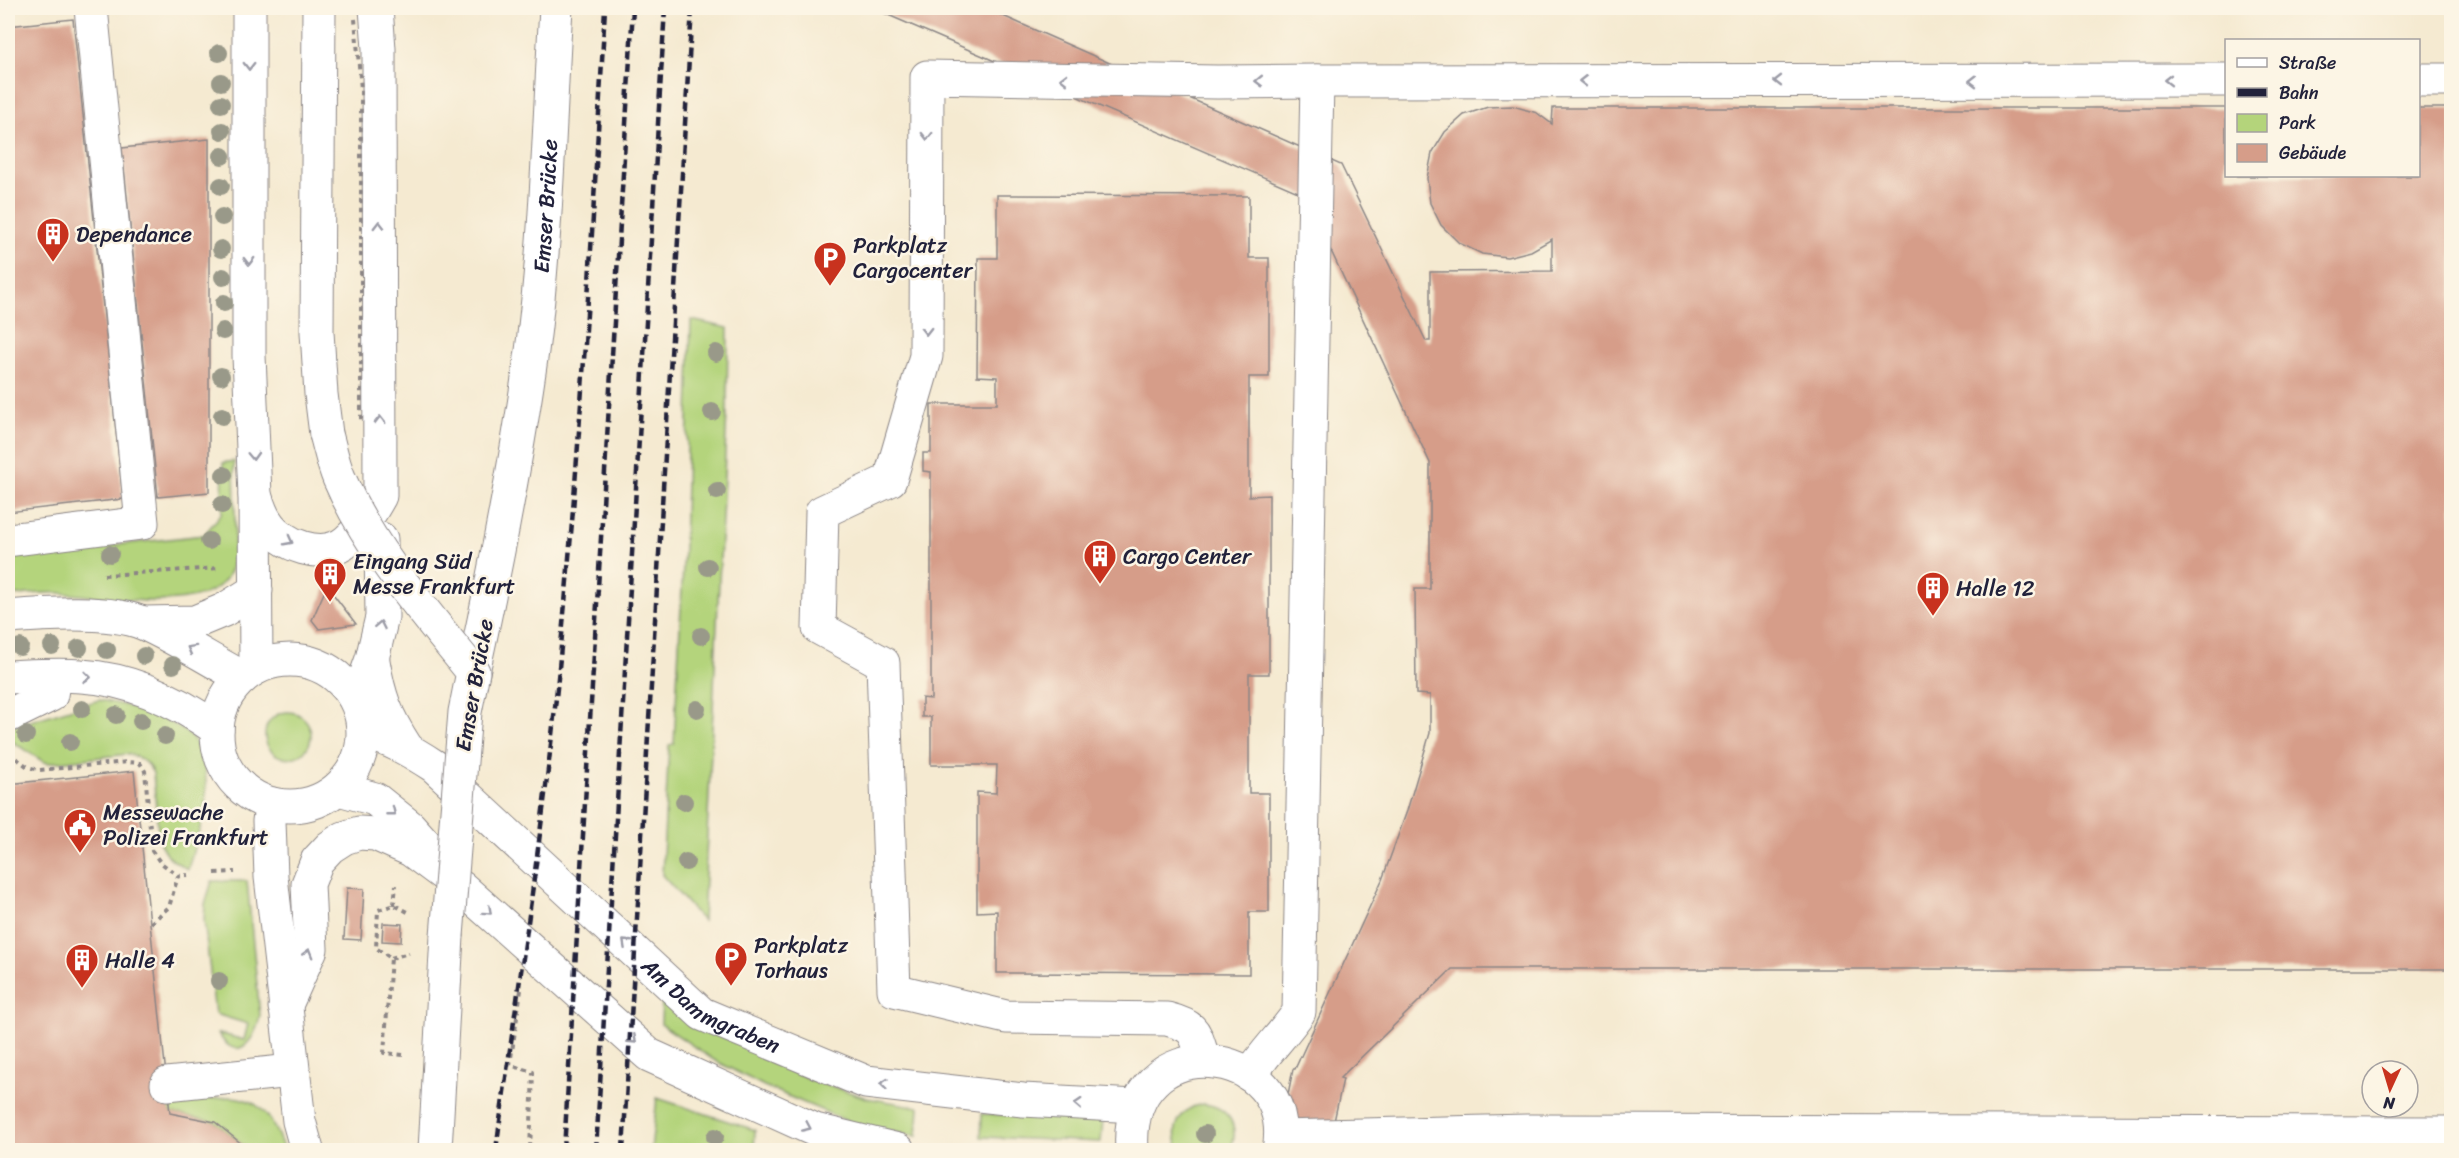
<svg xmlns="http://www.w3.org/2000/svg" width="2459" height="1158" font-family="Sriracha,sans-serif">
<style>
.green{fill:#b4d47b;stroke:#6b7b5b;stroke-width:1.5}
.building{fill:#d69d89}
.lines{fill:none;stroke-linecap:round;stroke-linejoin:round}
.minor-casing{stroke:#8c8686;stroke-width:35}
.path{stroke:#8c8686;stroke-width:4;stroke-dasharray:4.5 4.5;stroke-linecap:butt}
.minor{stroke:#fff;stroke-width:33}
.rail{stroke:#22223b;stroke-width:4.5;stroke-dasharray:9 4.5;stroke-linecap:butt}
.minor-bridge-casing{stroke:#8c8686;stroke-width:35;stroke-linecap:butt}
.path-bridge{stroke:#8c8686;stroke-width:4;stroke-dasharray:4.5 4.5;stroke-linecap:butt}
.minor-bridge{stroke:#fff;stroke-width:33}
.tree{fill:#999989}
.oneway{stroke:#9c9ca7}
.labels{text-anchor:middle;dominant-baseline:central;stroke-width:5;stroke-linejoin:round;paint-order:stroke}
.street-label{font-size:22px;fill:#22223b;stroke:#fcf5e5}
.poi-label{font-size:22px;fill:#22223b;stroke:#fcf5e5;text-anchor:start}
</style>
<rect width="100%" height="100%" fill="#fcf5e5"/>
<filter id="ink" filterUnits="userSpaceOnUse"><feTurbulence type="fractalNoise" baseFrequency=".0167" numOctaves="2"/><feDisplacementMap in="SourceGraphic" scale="12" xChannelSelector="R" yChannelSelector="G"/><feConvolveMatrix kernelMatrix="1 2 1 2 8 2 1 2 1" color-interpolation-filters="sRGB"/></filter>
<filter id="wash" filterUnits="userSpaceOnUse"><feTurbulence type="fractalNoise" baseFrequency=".008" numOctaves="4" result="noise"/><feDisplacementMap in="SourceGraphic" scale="24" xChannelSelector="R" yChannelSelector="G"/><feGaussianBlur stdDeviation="1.35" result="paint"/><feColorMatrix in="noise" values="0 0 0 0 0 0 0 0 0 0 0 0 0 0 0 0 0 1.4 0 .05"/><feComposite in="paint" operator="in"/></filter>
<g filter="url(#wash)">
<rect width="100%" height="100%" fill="#f5ead1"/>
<!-- green -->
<path class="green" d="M691,320L728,328L727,412L703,921L662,875L669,745L674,744L684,548Z
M234,461C234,486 238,550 230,571C212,620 97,595 58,593C41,592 24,595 8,596V557L204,535L222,513L223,463Z
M99,700C126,704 174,718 193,739C205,752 207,780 206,797C204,822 194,846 188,869C174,862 165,856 159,841L153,773C147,762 141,758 129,754L49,763L44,762L8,739V728Z
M265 735a23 23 0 1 1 46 0a23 23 0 1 1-46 0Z
M212,881H247L260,1016C255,1041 237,1065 218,1033L244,1040L248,1024L215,1014L204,920L205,904Z
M662,998L697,1023L807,1078L867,1098L919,1107L917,1136L859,1126L764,1086L714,1060L661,1024Z
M230,1097C264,1099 273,1121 284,1150H249L215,1122L170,1113L169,1108L191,1101Z
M657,1098L755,1130L754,1150H651Z
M1202,1104C1228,1106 1241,1126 1230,1150L1179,1149C1170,1128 1179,1109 1202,1104Z
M982,1114L1103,1119L1101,1142L981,1137Z"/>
<g id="blocks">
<!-- building -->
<path class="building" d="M872,8H985L1341,165L1426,341H1430V272L1552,271V239L1531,251L1507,257L1482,254L1459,243L1441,225L1430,203L1427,178L1432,153L1445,132L1464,115L1488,107L1513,106L1537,113L1552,124L1553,108H2226V176H2418V108H2452V969H1452L1340,1078L1343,1079L1328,1150H1277L1293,1069H1295L1382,880L1407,811L1430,733V695L1416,694L1415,589H1430V463L1305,195Z
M73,19L123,499L8,512V26Z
M209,139V492L158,497L122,148Z
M997,195L1249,196V258H1269V377H1249V496L1269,495V674H1249V793H1269V912H1249V974L997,973V911L977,912V792L996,793L997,765H931V717H922V698L931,699V472L923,471V453H931V404H997V377L977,376L978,258H997Z
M327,586L356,624L319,629L312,620Z
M134,771L170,1113L215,1122L249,1150H8V784Z
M347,888L364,889L361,940L344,939Z
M383,923L402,924L401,942L382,941Z"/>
</g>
</g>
<g filter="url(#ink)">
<use href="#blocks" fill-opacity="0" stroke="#8c8686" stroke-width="1.5"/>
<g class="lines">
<!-- minor casing -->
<g class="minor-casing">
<g id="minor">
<path d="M249,8V356L255,495L256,668"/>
<path d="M319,8L317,332L321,394L326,434"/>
<path d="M2418,80H2452"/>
<path d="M255,495C258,504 261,514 266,521C281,546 324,561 347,541C361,529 371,512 380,496L379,49L376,8"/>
<path d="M8,540L142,523L91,8"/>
<path d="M8,617C44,614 112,609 145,624C178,639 210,660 242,677"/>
<path d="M146,623L195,622L224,610L256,590"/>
<circle cx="290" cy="733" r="73"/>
<path d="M373,661C379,697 386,716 406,747"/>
<path id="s1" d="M473,672C496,566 517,459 532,351C547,237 549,122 556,8"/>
<path d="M8,677C32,676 57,674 81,676C131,679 176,700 217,729"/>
<path d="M357,701L372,659L382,617L381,539"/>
<path d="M8,716L51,695L54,676"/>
<path id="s2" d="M364,733C391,739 411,751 434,766L702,1014L866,1082L1023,1100L1136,1106"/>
<path d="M339,789L375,799L410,827L434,854"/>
<path d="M272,804L269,821L271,877L299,1121L307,1150"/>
<path d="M285,1007L311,949L308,884L317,861L330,847L344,838L359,833L375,834L411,850L462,888L649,1055L815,1130L898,1150"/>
<path d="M1204,1060C1194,1033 1198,1027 1167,1019L1006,1017L894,990L883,663L819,628L822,512L890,480L926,356L927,77L1217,82L1317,81"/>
<path d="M1250,1075C1265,1052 1284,1034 1299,1012L1317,81L2226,80"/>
<path d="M167,1084L292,1071"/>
<path d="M1281,1137L1527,1131L2452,1133"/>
<path d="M435,1150L447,936"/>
<path d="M1132,1150C1123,1022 1299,1042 1279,1150"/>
</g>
</g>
<!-- path -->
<path class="path" d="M104,575L219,568
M9,753L28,767L39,770L128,762L140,763L145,771L152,851L160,862L178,876L188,875
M215,873L235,872
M394,905L396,885
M151,923L169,907L178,876
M391,958L409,953
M521,990L510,1065L533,1072L530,1150
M403,1055L384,1053L391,958L376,948L378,910L394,905L410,913"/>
<!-- minor -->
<use href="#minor" class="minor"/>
<!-- rail -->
<path class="rail" d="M496,1150C519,979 547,808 562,635C582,426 593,217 605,8
M564,1150L633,8
M596,1150L665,8
M623,1150L692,8"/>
<!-- minor-bridge casing -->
<g class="minor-bridge-casing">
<path id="minor-bridge" d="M326,434C330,448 333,464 339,478C370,550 424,611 473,672L465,712L447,936"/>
</g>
<!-- path-bridge -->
<path class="path-bridge" d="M355,19L361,89V420"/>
<!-- minor-bridge -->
<use href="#minor-bridge" class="minor-bridge"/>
</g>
<!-- trees -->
<g class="tree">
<circle cx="219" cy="53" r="9"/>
<circle cx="221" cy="82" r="9"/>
<circle cx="221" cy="104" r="9"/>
<circle cx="222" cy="131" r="9"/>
<circle cx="222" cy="156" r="9"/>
<circle cx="221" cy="186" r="9"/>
<circle cx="222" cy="217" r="9"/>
<circle cx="221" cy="249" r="9"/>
<circle cx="223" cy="277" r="9"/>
<circle cx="224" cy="303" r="9"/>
<circle cx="223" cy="331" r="9"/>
<circle cx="716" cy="353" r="9"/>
<circle cx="221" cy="376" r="9"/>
<circle cx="712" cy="412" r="9"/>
<circle cx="222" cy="416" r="9"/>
<circle cx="224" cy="475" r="9"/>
<circle cx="717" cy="491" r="9"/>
<circle cx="222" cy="505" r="9"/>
<circle cx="209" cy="541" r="9"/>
<circle cx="110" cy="554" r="9"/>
<circle cx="708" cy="567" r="9"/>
<circle cx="701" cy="636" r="9"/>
<circle cx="52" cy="646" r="9"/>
<circle cx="20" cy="647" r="9"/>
<circle cx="79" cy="648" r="9"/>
<circle cx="107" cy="650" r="9"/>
<circle cx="144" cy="656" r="9"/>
<circle cx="173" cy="665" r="9"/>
<circle cx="82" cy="709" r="9"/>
<circle cx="697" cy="709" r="9"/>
<circle cx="116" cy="715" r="9"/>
<circle cx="141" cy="721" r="9"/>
<circle cx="26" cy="735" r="9"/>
<circle cx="165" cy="736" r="9"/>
<circle cx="70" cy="742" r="9"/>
<circle cx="684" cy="802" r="9"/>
<circle cx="686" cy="862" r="9"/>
<circle cx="219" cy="981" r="9"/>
<circle cx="1205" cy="1134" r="9"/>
<circle cx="715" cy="1137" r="9"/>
</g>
<!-- one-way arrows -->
<defs><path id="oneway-chevron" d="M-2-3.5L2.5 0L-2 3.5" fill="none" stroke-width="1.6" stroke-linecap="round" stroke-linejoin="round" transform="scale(1.5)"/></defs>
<g class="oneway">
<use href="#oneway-chevron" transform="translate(249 66) rotate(90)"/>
<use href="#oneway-chevron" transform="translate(1064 79) rotate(-179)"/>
<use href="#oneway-chevron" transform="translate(2168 80) rotate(180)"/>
<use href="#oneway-chevron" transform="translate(1259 81) rotate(179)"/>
<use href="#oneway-chevron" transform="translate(1583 81) rotate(180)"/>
<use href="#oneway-chevron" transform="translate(1778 81) rotate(180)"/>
<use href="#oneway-chevron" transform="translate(1973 81) rotate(180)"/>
<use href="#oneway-chevron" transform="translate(927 136) rotate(90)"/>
<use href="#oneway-chevron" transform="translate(379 225) rotate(-90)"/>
<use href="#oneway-chevron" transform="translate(249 261) rotate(90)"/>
<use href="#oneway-chevron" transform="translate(926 331) rotate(90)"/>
<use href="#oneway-chevron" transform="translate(380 420) rotate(-90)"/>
<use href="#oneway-chevron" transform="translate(253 456) rotate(88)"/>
<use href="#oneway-chevron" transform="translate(289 541) rotate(28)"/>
<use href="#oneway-chevron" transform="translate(380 625) rotate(-79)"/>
<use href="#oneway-chevron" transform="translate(191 649) rotate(-151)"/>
<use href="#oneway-chevron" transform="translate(87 677) rotate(6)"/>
<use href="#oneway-chevron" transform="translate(392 812) rotate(38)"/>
<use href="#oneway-chevron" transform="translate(488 911) rotate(42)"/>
<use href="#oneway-chevron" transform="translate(626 943) rotate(-137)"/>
<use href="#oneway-chevron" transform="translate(308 953) rotate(-74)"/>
<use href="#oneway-chevron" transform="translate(633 1040) rotate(42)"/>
<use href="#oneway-chevron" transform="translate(884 1084) rotate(-174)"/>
<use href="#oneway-chevron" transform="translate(1078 1104) rotate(-177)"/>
<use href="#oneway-chevron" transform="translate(807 1127) rotate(24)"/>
</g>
</g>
<!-- icons -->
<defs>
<g id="building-pin" transform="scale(1.725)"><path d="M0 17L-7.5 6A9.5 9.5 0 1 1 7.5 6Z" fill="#c8321e" stroke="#fcf5e5"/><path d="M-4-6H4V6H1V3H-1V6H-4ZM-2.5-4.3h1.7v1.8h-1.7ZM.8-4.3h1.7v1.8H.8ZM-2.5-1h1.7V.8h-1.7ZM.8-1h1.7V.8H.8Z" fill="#fff"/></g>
<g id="parking-pin" transform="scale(1.725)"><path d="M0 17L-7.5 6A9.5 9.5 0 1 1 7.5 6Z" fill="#c8321e" stroke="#fcf5e5"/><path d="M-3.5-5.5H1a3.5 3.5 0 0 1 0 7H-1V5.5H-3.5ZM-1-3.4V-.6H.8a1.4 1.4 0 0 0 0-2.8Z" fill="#fff"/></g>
<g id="civic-pin" transform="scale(1.725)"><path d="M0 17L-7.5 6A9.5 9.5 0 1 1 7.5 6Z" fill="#c8321e" stroke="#fcf5e5"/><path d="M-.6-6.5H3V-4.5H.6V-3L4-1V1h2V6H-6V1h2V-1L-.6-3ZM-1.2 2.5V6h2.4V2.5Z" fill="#fff"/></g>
</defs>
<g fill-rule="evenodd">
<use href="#building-pin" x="53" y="234"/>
<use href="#parking-pin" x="830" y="258"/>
<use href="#building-pin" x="1100" y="556"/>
<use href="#building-pin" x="330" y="574"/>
<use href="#building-pin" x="1933" y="588"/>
<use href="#civic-pin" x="80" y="825"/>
<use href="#parking-pin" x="731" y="958"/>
<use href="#building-pin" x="82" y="960"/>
</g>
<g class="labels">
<!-- street labels -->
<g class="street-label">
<text stroke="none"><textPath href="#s1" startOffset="472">Emser Brücke</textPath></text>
<text transform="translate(474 685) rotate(-80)">Emser Brücke</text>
<text stroke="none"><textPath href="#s2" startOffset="446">Am Dammgraben</textPath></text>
</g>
<!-- poi labels -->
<g class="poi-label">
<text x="76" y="234">Dependance</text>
<text x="853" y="245">Parkplatz<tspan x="853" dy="25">Cargocenter</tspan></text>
<text x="1123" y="556">Cargo Center</text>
<text x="353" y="561">Eingang Süd<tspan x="353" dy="25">Messe Frankfurt</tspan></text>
<text x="1956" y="588">Halle 12</text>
<text x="103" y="812">Messewache<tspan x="103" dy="25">Polizei Frankfurt</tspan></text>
<text x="754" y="945">Parkplatz<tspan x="754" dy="25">Torhaus</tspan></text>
<text x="105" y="960">Halle 4</text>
</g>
</g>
<!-- margin -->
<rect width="2459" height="1158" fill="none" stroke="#fcf5e5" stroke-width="30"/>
<!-- legend -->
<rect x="2225" y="39" width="195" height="138" fill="#fcf5e5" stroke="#a5a1a1" stroke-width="1.5"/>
<rect x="2237" y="58" width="30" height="9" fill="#ffffff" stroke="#a5a1a1" stroke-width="1.5"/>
<text x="2279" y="69" font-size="18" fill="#22223b">Straße</text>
<rect x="2237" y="88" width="30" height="9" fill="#22223b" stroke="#a5a1a1" stroke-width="1.5"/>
<text x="2279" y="99" font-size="18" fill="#22223b">Bahn</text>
<rect x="2237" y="114" width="30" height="18" fill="#b4d47b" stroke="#a5a1a1" stroke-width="1.5"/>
<text x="2279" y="129" font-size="18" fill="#22223b">Park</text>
<rect x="2237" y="144" width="30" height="18" fill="#d69d89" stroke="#a5a1a1" stroke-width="1.5"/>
<text x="2279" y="159" font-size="18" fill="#22223b">Gebäude</text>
<!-- north arrow -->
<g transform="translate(2390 1089) rotate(184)"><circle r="28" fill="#fcf5e5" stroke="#a5a1a1" stroke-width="1.5"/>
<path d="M0-4.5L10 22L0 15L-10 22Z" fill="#c8321e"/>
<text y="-9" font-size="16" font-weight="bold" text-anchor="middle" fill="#22223b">N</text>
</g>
</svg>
